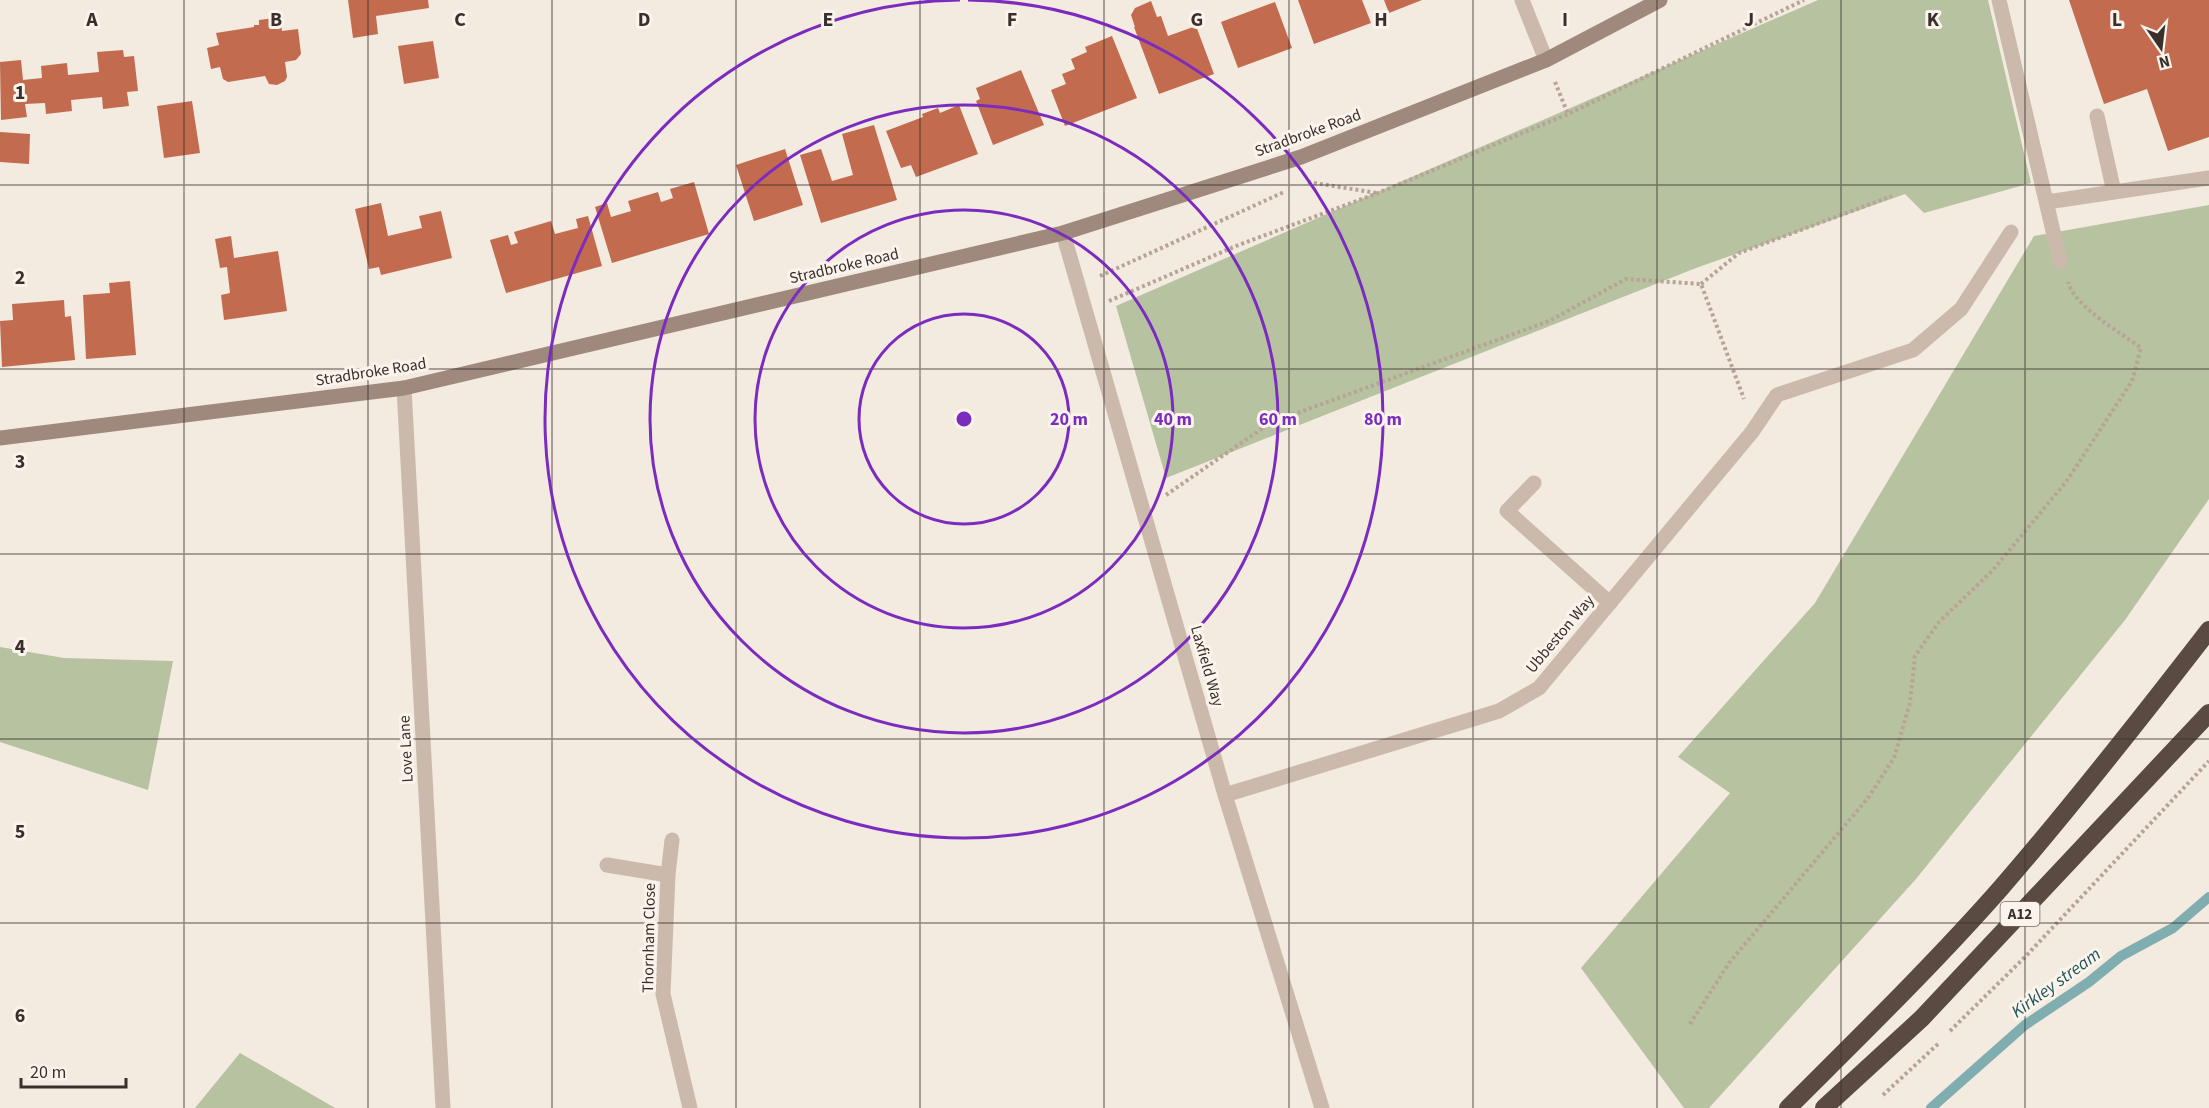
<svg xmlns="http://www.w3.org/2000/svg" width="2209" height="1108" font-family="'Source Sans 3',sans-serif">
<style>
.green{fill:#b6c2a0}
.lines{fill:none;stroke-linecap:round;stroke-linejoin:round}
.stream{stroke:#80adaf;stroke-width:10}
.building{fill:#c26b4f}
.path{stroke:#b7a496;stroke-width:4;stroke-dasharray:3 3;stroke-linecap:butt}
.lane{stroke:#cbbaac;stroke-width:15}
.street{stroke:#cbbaac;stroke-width:15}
.secondary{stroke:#9f897d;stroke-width:15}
.highway{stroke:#5a4a42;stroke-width:18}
.grid{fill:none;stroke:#392f2b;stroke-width:1.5;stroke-opacity:0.55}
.ring{fill:none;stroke:#7b2cbf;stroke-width:3}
.labels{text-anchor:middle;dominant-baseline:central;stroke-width:6;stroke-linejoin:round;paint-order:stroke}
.shield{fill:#faf4ed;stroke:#736a65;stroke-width:1.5}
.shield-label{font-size:15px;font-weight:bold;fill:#392f2b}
.street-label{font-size:16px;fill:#392f2b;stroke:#faf4ed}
.water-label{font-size:18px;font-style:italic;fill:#21565a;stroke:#faf4ed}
.grid-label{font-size:20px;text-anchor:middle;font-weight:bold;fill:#392f2b;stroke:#faf4ed;stroke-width:6;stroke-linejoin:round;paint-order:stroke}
.centre{fill:#7b2cbf;stroke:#faf4ed;stroke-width:3}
.ring-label{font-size:18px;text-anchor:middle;font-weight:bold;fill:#7b2cbf;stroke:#faf4ed;stroke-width:6;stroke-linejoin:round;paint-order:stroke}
</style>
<rect width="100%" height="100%" fill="#f3eae0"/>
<!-- green -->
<path class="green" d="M1818,0H1988L2031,183L1924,213L1905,194L1696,268L1166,478L1116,306Z
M2209,205V499L2125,620L1916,879L1709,1108H1684L1581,968L1730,793L1678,757L1815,603L2034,236Z
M0,647L64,658L173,661L148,790L0,742Z
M240,1053L335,1108H195Z"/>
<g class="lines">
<!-- stream -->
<path class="stream" d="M1931,1108L2025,1025L2089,982L2121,956L2173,928L2209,897"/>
</g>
<!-- building -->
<path class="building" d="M348,0H428L429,8L376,16L378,34L353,38Z
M1298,0H1362L1371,23L1314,44Z
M1384,0H1422L1389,13Z
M2069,0H2209V137L2168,151L2147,89L2104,104Z
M1151,1L1157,17L1161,16L1168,36L1196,26L1214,74L1159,94L1134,27H1135L1131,15L1135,8Z
M1275,2L1292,48L1238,68L1221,22Z
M274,18L275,25L281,24L282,31L298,29L301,54L296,60L285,62L287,77L285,81L277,85L269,84L265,76L228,82L223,79L220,67L211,69L207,48L219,45L216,33L254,27V25H259V20Z
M1112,36L1137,98L1065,126L1051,90L1066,84L1062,74L1075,69L1071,59L1087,52L1085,47Z
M433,41L439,78L404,84L398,46Z
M123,50L124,57L134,56L138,91L127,92L129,106L103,109L102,97L71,100L72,111L46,114L45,103L25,104L27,117L1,120L0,62L21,60L23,80L42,78L41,66L67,63L68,75L99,72L97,52Z
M1021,70L1044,125L993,145L976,101L980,99L976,88Z
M192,101L200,153L164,158L157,106Z
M959,105L978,154L916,177L911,165L901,168L886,131L923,117L922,114L938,108L940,113Z
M874,125L897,200L821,223L800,155L821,149L832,181L853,175L842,134Z
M0,132L30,134L29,164L0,162Z
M785,149L803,205L754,221L736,165Z
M694,182L709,234L612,263L595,207L607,203L611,217L631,211L628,201L658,192L661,202L673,198L670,189Z
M381,203L388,236L422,228L419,216L441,211L452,258L381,275L379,267L369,269L355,209Z
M588,216L602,266L506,293L490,240L508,235L511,245L518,243L514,232L551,221L555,234L578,228L576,219Z
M231,236L234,258L278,251L287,311L224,320L221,295L230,293L227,267L220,268L215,239Z
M130,281L136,355L86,359L83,295L110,293L109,283Z
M64,300L65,317L71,316L75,360L2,367L0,321L13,320L12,304Z"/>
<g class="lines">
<!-- path -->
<path class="path" d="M1555,82L1568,114
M1308,182L1377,193
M1100,276L1284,192
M1701,284L1739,253L1892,196
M1109,301L1236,246L1378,193L1568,114L1804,0
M1166,495L1270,423L1549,321L1626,279L1701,284L1744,399
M1690,1024L1729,963L1868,798L1894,758L1910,703L1915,656L1939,622L1993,570L2066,482L2132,381L2141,348C2120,332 2076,308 2068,282
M1950,1031L2026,956L2209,761
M1883,1095L1939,1043"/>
<!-- lane -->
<path class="lane" d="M1999,0L2060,261
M2097,116L2114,192
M2047,202L2209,178
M1752,432L1777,395L1913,350L1961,309L2011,232
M1534,483L1507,511L1610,603"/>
<!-- street -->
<path class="street" d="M1522,0L1546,60
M1063,233L1225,795L1322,1108
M404,388L443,1108
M1225,795L1499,711L1539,688L1752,432
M672,840L668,875L663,994L690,1108
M607,865L668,875"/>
<!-- secondary -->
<path class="secondary" d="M0,438L404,388L1063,233L1301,157L1546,60L1660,0"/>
<!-- highway -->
<path class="highway" d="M1788,1108C1860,1036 1933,965 2000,889C2073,805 2141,718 2209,630
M1824,1108L1922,1018L2209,713"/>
</g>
<!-- grid -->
<path class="grid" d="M184,0V1108M368,0V1108M552,0V1108M736,0V1108M920,0V1108M1104,0V1108M1289,0V1108M1473,0V1108M1657,0V1108M1841,0V1108M2025,0V1108M0,185H2209M0,369H2209M0,554H2209M0,739H2209M0,923H2209"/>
<!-- distance rings -->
<g class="ring">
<circle cx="964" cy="419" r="105"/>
<circle cx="964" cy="419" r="209"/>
<circle cx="964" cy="419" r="314"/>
<path d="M968 0A419 419 0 1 1 960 0"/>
</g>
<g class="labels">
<!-- shield labels -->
<rect class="shield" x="2000.5" y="902" width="39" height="24" rx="4.5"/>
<g class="shield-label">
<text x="2020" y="914">A12</text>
</g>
<!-- street labels -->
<g class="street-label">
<text transform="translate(1308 133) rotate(-20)">Stradbroke Road</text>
<text transform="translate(844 266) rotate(-13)">Stradbroke Road</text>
<text transform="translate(371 372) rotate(-9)">Stradbroke Road</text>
<text transform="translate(1560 634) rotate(-50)">Ubbeston Way</text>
<text transform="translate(1207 666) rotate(74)">Laxfield Way</text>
<text transform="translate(406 749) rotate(-93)">Love Lane</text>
<text transform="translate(649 938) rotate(-89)">Thornham Close</text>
</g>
<!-- water labels -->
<g class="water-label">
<text transform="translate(2056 983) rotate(-36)">Kirkley stream</text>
</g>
</g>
<g class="grid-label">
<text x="92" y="26">A</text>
<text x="276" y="26">B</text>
<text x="460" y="26">C</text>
<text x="644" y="26">D</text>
<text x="828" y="26">E</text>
<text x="1012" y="26">F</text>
<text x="1197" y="26">G</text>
<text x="1381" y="26">H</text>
<text x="1565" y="26">I</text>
<text x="1749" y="26">J</text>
<text x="1933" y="26">K</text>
<text x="2117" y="26">L</text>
<text x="20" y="99">1</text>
<text x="20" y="284">2</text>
<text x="20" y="468">3</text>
<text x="20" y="653">4</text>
<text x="20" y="838">5</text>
<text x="20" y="1022">6</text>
</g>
<circle cx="964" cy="419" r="9" class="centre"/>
<g class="ring-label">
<text x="1069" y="425">20 m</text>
<text x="1173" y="425">40 m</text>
<text x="1278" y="425">60 m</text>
<text x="1383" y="425">80 m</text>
</g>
<!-- north arrow -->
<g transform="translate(2161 48) rotate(166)" stroke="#faf4ed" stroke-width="4.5" paint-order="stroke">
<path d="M0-4.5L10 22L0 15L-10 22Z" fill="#392f2b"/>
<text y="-9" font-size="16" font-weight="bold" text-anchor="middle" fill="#392f2b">N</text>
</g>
<!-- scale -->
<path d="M21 1078v9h105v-9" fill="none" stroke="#392f2b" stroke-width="3"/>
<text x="30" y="1078" font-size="18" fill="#392f2b" stroke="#faf4ed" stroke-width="4.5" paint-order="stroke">20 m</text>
</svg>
